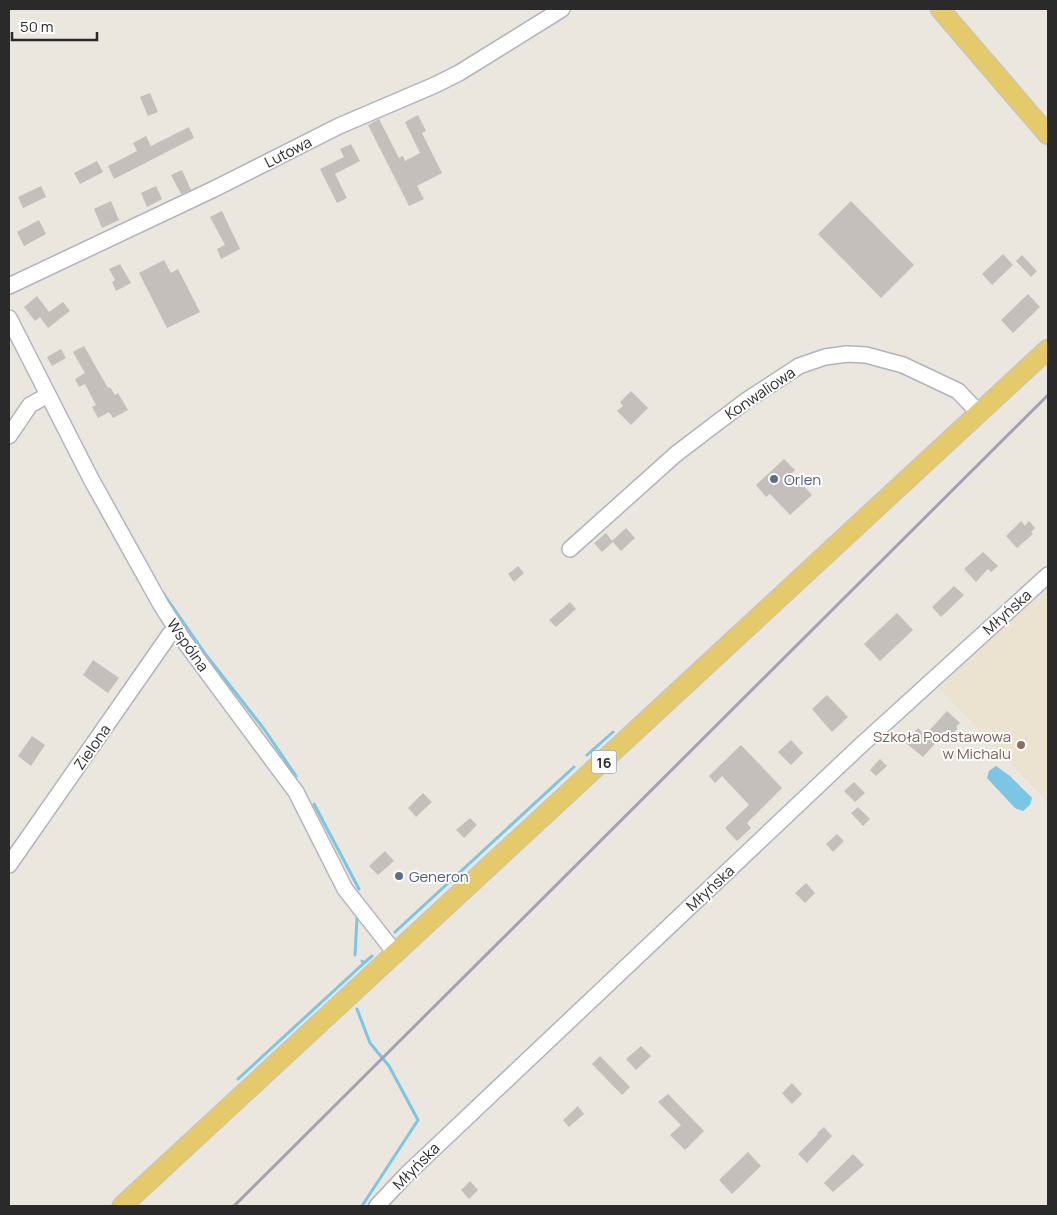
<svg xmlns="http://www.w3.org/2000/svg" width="1057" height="1215" font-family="Manrope,sans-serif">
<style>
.education{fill:#ebe3cf}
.water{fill:#7ac6e4}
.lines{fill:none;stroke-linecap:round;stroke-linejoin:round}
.stream{stroke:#7ac6e4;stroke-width:3}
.building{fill:#c4bfba}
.minor-casing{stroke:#b1b4bd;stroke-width:18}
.major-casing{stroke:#c3c3c3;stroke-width:21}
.minor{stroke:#fff;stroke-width:15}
.major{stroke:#e4ca6a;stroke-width:19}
.rail{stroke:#a1a3b3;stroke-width:3}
.service-dot{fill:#5c6f8a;stroke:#fff;stroke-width:2}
.education-dot{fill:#8d6e63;stroke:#fff;stroke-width:2}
.labels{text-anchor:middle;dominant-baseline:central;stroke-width:4;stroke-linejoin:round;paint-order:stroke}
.shield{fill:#fff;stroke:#6a6a6a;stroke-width:1}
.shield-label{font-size:14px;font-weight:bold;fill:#2a2a2a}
.street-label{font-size:15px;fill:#2a2a2a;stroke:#fff}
.service-label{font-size:15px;fill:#4e5e75;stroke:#fff;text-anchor:start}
.education-label{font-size:15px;fill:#785e54;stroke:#fff;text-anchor:end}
</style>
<rect width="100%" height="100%" fill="#ebe6de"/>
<!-- education -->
<path class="education" d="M1048,590V802L939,688L988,639Z"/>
<!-- water -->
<path class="water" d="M996,766L1010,776L1032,798L1030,805L1023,811L1015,808L987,778L989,771Z"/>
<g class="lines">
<!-- stream -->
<path class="stream" d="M163,593L206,655L264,729L296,776
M587,755L613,732
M314,804L359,889
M395,932L574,767
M355,955L357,918
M364,963L372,956
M357,1009L370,1043L389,1066L418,1120L362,1206
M238,1079L364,963L362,961"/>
</g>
<!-- building -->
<path class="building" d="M150,93L158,112L148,116L140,97Z
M418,115L426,131L422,133L442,173L417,186L424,199L409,206L368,125L379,119L399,158L403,156L405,161L420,153L405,122Z
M189,127L194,138L114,179L108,166L137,151L133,143L146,136L151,146Z
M351,144L360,161L335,174L347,198L337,203L320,169L344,157L340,149Z
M97,161L103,172L80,184L74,173Z
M182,170L191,190L181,194L171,175Z
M41,186L46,197L23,208L18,197Z
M156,186L162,199L147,207L141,193Z
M111,201L119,220L102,228L94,209Z
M851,201L914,265L881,298L818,234Z
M222,211L240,249L221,259L217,249L225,245L210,217Z
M39,220L46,234L24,246L17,232Z
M1003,254L1013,265L992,285L982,274Z
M1022,255L1037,271L1031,277L1016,261Z
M164,260L171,273L178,269L200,312L167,328L139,273Z
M120,264L131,283L116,291L112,282L115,280L109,269Z
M1028,294L1040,307L1013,333L1001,320Z
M37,296L49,312L63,302L70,311L48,328L40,317L35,321L24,307Z
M84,346L108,388L110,387L115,395L118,393L128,410L113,418L109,412L98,418L92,407L96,405L85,384L79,387L75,379L85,373L73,352Z
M61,349L66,358L52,366L47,357Z
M631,391L648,408L631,425L617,411L623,406L620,402Z
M784,459L795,470L792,473L812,495L790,515L770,494L766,497L756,485Z
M1021,521L1025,526L1029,521L1035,528L1031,532L1033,534L1017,548L1006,536Z
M626,528L635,538L621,551L613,542L602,552L594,543L606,533L612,541Z
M983,552L998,566L991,572L988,569L976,582L964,569Z
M518,566L524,573L514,582L508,574Z
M954,586L964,595L941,617L932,607Z
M570,602L576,609L556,627L549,620Z
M897,613L913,630L880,661L864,644Z
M93,660L119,678L108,693L83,675Z
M827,695L848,717L832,732L812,709Z
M947,711L960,723L956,727L958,728L947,739L943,735L923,757L906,743L918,728L925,735Z
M32,736L45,745L31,766L18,756Z
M791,740L803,753L791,765L778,752Z
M741,745L782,788L747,823L751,828L737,841L725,828L749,805L722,776L715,783L709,776Z
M880,759L887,766L876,776L870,770Z
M854,782L865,793L855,802L844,791Z
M423,793L432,802L416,817L408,808Z
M858,807L870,819L863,826L851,813Z
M470,818L477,825L464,838L456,830Z
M837,834L844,841L833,852L826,844Z
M385,851L394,861L378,875L369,866Z
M806,883L815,893L805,903L795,893Z
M641,1046L651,1056L636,1070L626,1059Z
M600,1056L630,1087L622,1095L592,1064Z
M792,1083L802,1094L792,1104L782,1093Z
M668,1094L704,1131L685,1150L670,1135L681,1125L658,1102Z
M578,1106L584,1114L569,1127L563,1120Z
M824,1127L832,1136L807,1163L798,1154L818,1134L817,1133Z
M748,1152L761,1166L732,1194L719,1180Z
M853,1154L864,1165L833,1192L824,1183Z
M470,1181L478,1190L469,1199L461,1190Z"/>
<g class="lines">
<!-- minor casing -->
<g class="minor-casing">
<path id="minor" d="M9,286L214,189L339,126L435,85L459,73L562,9
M9,318L91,479L161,605L184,641L296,792L345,889L396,954
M9,436L30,405L48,395
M570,549L676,454L747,400L799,366L825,357L847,354L866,355L903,365L958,391L979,413
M9,865L170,634L177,630
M377,1206L406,1175L859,747L1048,575"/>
</g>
<!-- major casing -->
<g class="major-casing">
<path id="major" d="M940,9L1048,135
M122,1206L1048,349"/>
</g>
<!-- minor -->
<use href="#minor" class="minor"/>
<!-- major -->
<use href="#major" class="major"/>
<!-- rail -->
<path class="rail" d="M234,1206L1048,395"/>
</g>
<!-- markers -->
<g class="service-dot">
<circle cx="774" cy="479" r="5"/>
<circle cx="399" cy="876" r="5"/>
</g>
<circle class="education-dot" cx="1021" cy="745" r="5"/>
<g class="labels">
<!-- shield labels -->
<rect class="shield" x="591.5" y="750.5" width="25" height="23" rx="4"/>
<g class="shield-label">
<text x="604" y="762">16</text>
</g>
<!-- street labels -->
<g class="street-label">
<text transform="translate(288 152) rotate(-27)">Lutowa</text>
<text transform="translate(760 393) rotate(-34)">Konwaliowa</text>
<text transform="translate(1007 612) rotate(-42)">Młyńska</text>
<text transform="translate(188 645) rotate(55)">Wspólna</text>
<text transform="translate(92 747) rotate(-55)">Zielona</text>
<text transform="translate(710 888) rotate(-43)">Młyńska</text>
<text transform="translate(416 1166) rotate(-45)">Młyńska</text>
</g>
<!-- service labels -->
<g class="service-label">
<text x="784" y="479">Orlen</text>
<text x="409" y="876">Generon</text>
</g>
<!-- education labels -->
<g class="education-label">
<text x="1011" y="736">Szkoła Podstawowa<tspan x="1011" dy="17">w Michalu</tspan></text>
</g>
</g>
<!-- border -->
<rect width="1057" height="1215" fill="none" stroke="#2a2a2a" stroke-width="20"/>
<!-- scale -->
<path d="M12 32v8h85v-8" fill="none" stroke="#2a2a2a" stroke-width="2.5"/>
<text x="20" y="32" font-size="15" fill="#2a2a2a" stroke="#ffffff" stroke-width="4" paint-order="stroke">50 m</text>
</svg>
